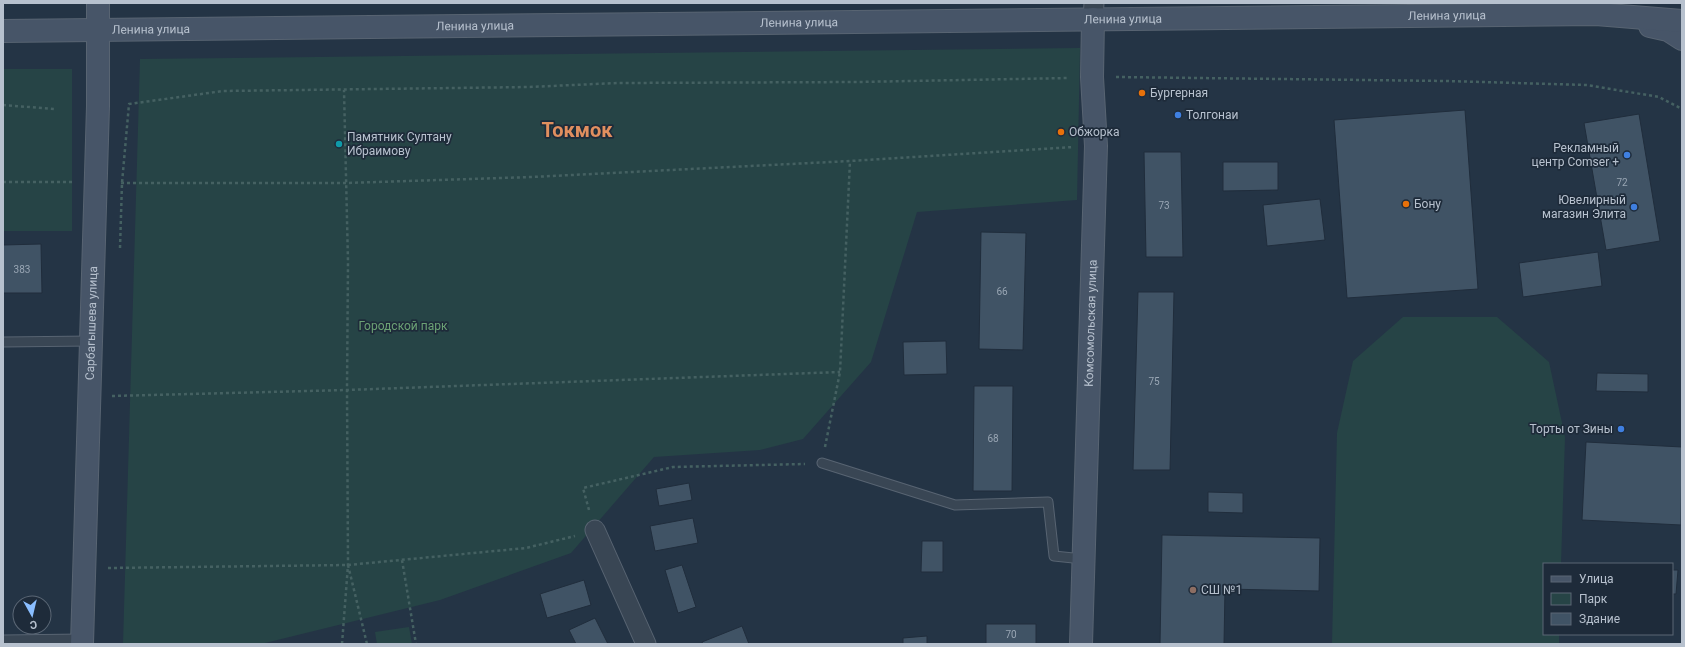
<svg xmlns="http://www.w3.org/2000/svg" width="1685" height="647" font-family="Roboto,sans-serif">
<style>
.green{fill:#264446}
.building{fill:#405365;stroke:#202d3c}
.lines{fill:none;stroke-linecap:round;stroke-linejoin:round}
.lane-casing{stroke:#586472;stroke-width:11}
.street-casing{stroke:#586472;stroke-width:21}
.secondary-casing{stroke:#586472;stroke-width:24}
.path{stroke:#456162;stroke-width:2.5;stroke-dasharray:3 3;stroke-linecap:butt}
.lane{stroke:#394654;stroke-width:9}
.street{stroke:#394654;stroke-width:19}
.secondary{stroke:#475568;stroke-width:22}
.food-dot{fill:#e8710a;stroke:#1e2b3a;stroke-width:1.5}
.shop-dot{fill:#3f7fe0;stroke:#1e2b3a;stroke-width:1.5}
.culture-dot{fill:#0f9aa8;stroke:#1e2b3a;stroke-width:1.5}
.education-dot{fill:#8d6e63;stroke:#1e2b3a;stroke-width:1.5}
.labels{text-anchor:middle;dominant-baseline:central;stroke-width:3.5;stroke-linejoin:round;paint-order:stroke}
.number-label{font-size:10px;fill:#99a6b4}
.street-label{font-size:12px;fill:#b7c1ce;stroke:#1e2b3a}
.poi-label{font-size:12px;fill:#b7c1ce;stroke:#1e2b3a;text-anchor:start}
.park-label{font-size:12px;fill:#6ba174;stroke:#1e2b3a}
.town-label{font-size:20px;font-weight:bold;fill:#e18f5f;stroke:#1e2b3a}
</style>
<rect width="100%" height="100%" fill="#243445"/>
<!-- green -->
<path class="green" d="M1080,48L1077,200L917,212L871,362L803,439L760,450L654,457L571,553L440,600L261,644H123L140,59Z
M3,69H72V231H3Z
M1403,317H1497L1549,362L1565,437L1561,564H1544V634H1559V644H1332L1337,433L1353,361Z
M409,627L412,644H377L375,632Z"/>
<!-- building -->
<path class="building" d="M1465,110L1478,289L1347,298L1334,120Z
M1639,114L1660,241L1606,250L1584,123Z
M1144,152H1181L1183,257H1146Z
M1223,162H1278V190L1223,191Z
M1320,199L1325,240L1267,246L1263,205Z
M981,232L1026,233L1023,350L979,349Z
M41,244L42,293H3V245Z
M1598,252L1602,286L1523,297L1519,263Z
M1138,292H1174L1170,470H1133Z
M946,341L947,374L904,375L903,342Z
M1597,373L1648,374V392L1596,391Z
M974,386H1013L1012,491H973Z
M1586,442L1682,447L1681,525L1582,520Z
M689,483L692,500L659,506L656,489Z
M1208,492L1243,493V513L1208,512Z
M693,518L698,543L655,551L650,526Z
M1162,535L1320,538L1319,591L1225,589L1224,644H1160Z
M922,541H943V572H921Z
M682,565L696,607L678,613L665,570Z
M1672,570H1678L1676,594H1672Z
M584,580L591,605L547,618L540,594Z
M595,618L608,644H576L569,630Z
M986,624H1036V644H986Z
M742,626L749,644H703L702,642Z
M927,636V644H903V638Z"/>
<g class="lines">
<!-- lane casing -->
<g class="lane-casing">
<path id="lane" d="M3,342L90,341
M822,463L955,505L1048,502L1054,556L1083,559
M3,640L82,639"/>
</g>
<!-- street casing -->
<g class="street-casing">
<path id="street" d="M1093,19L1094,3
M595,530L646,644"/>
</g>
<!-- secondary casing -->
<g class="secondary-casing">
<g id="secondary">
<path d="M1650,26L1668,30L1682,39"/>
<path id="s1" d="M3,31L1596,14L1682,21"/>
<path id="s2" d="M82,644L98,106V3"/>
<path id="s3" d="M1081,644L1096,146L1092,77L1093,19"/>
</g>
</g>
<!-- path -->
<path class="path" d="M1116,77L1446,81L1587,85L1659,97L1682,109
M3,105L54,109
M3,182H72
M121,183H346L532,177L850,161L1074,147
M120,248L122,183L129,104L223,91L529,87L617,83L857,82L1069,78
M112,396L347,390L840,372
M825,447L840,372L850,161
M589,510L583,488L673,467L805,464
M402,560L416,644
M348,565L526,548L575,536
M108,568L348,565L367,644
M342,644L348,565L347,390L348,262L344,90"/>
<!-- lane -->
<use href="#lane" class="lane"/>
<!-- street -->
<use href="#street" class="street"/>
<!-- secondary -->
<use href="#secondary" class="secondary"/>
</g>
<!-- markers -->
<g class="food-dot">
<circle cx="1142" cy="93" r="4"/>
<circle cx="1061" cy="132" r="4"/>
<circle cx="1406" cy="204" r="4"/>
</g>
<g class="shop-dot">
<circle cx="1178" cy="115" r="4"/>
<circle cx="1627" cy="155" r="4"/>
<circle cx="1634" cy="207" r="4"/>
<circle cx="1621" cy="429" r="4"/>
</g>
<circle class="culture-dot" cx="339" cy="144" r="4"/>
<circle class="education-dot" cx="1193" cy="590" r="4"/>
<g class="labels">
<!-- number labels -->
<g class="number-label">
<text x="1622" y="182">72</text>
<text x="1164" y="205">73</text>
<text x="22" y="269">383</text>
<text x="1002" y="291">66</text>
<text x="1154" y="381">75</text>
<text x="993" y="438">68</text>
<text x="1011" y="634">70</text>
</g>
<!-- street labels -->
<g class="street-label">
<text stroke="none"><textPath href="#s1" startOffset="1444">Ленина улица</textPath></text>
<text stroke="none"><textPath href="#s1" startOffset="1120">Ленина улица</textPath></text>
<text stroke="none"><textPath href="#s1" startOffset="796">Ленина улица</textPath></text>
<text stroke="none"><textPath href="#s1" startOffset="472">Ленина улица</textPath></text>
<text stroke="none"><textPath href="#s1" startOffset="148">Ленина улица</textPath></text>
<text stroke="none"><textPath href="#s3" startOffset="321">Комсомольская улица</textPath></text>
<text stroke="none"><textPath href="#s2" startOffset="321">Сарбагышева улица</textPath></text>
</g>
<!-- poi labels -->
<g class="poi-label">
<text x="1150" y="93">Бургерная</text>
<text x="1186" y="115">Толгонаи</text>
<text x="1069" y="132">Обжорка</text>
<text x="347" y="137">Памятник Султану<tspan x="347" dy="14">Ибраимову</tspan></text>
<text x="1619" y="148" text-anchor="end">Рекламный<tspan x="1619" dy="14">центр Comser +</tspan></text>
<text x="1626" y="200" text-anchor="end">Ювелирный<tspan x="1626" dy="14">магазин Элита</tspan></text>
<text x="1414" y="204">Бону</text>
<text x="1613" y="429" text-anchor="end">Торты от Зины</text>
<text x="1201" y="590">СШ №1</text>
</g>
<!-- park labels -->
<g class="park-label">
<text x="403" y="326">Городской парк</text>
</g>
<!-- town labels -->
<g class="town-label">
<text x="577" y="130">Токмок</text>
</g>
</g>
<!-- border -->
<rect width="1685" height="647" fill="none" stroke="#b7c1ce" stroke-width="8"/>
<!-- legend -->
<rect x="1543" y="563" width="130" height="72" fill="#1e2b3a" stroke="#5b6775"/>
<rect x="1551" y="576" width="20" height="6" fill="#475568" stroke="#5b6775"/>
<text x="1579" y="583" font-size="12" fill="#b7c1ce">Улица</text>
<rect x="1551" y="593" width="20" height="12" fill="#264446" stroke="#5b6775"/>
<text x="1579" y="603" font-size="12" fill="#b7c1ce">Парк</text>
<rect x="1551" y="613" width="20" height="12" fill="#405365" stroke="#5b6775"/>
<text x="1579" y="623" font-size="12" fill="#b7c1ce">Здание</text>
<!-- north arrow -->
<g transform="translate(32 615) rotate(172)"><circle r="19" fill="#1e2b3a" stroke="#5b6775"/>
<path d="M0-3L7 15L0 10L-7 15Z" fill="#8abeff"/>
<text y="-6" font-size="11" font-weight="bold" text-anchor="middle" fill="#b7c1ce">С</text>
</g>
</svg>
